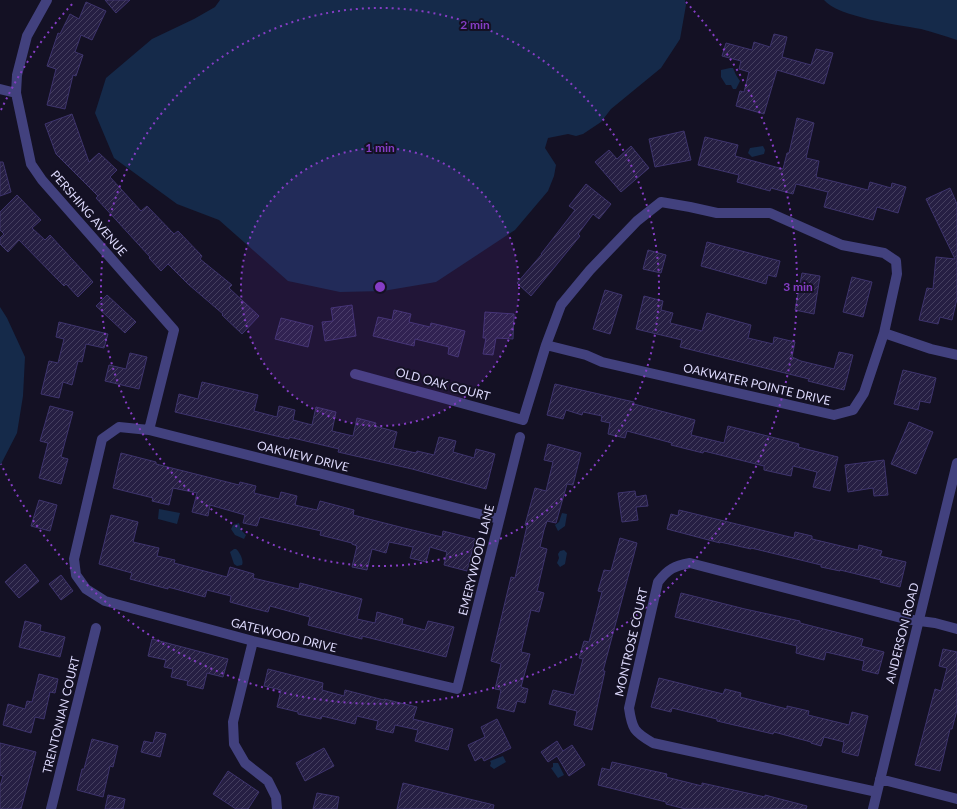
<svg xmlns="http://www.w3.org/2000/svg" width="957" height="809" font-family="Lato,sans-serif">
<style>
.water{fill:#152a4a}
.building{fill:url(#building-hatch);stroke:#3e346d}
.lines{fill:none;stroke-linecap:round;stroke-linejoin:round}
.minor{stroke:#42417e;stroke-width:10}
.ring{fill:none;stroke:#853dc5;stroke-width:2;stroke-dasharray:2 4}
.labels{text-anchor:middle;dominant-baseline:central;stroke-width:4;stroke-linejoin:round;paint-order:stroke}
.street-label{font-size:12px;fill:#dcd8fb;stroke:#141124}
.centre{fill:#853dc5;stroke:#141124;stroke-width:2}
.ring-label{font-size:12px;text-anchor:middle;font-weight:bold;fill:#853dc5;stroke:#141124;stroke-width:4;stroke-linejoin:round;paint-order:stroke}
</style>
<defs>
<pattern id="building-hatch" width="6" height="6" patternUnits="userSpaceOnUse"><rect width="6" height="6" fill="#261f43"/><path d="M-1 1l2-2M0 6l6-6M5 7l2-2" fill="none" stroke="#453f5f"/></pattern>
</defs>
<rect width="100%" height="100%" fill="#141124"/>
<!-- water -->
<path class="water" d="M220,0H685L686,5L680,39L661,68L611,109L601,122L583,134L576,136L568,134L548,138L545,148L556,165L554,176L548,191L515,230L436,282L383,291L340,292L288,281L219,220L177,204L114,158L95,113L106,78L152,39L194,19L215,7Z
M824,0H957V40C945,36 933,32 921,29C899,25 838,17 824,0Z
M730,68H733L736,75L740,81L736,89H733L731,85H726L721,77V70Z
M763,146L765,150L764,154L752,157L748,153L750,148Z
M0,307L7,318L25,357L23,396L17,433L0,466Z
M159,509L180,513L177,524L158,519Z
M562,513L567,514L565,526L558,531L555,525L559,522Z
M239,523L241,530L246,535L244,539L235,535L231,529L233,525Z
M234,549H236C240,552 244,561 242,565L237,566L234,564L230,552Z
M564,550L567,553L565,564L560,567L557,563L559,558L558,554L560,551Z
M503,756L506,762L494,769L490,766L491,763L490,761Z
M553,763H558L564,775L558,778L551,768L553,767Z"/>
<!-- building -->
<path class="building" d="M105,0H130L116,13Z
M86,2L106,11L92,40L81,35L75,52L83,55L76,76L73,75L65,109L47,105L56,69L47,66L58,33L60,34L70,14L79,19Z
M774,34L787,37L782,57L811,65L816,49L833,53L824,84L777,70L764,114L736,106L740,91L744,92L749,72L739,69L741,61L722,56L726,43L752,50L754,42L770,47Z
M72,114L89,162L99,153L117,170L110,177L141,211L147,206L174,234L178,231L202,256L200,259L232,285L229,288L259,316L242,334L222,315L223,314L188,284L168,264L161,271L149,258L150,257L96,198L98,196L56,154L45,124Z
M797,118L814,123L806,158L819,161L816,177L868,190L870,182L891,188L892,183L906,187L898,213L877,207L873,220L824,207L828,192L796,184L793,194L771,188L770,191L737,182L739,175L698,165L705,137L738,145L735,156L783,169L787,153H789Z
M684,131L691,160L655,167L649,139Z
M631,146L649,168L621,192L595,162L609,150L617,159Z
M0,162H3L11,192L0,196Z
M586,184L611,204L599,219L593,214L578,234L580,236L531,296L517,283L542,254H541L575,210L569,206Z
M950,188L957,204V299L952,320L940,317L938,324L919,320L927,288L933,289L936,257L955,259L926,199Z
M17,195L41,220L32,228L45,240L50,235L93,282L78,297L66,284L64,286L19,240L8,252L0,244V238L4,234L0,230V212Z
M707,242L780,261L776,277L768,275L766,284L701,266Z
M648,250L666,255L661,273L643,269Z
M802,273L820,276L814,314L795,310Z
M852,277L872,282L863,317L843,312Z
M605,290L622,295L610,334L593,329Z
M107,295L136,322L125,333L96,306Z
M644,296L663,301L661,310L673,313L670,323L702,331L707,313L751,325L748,338L773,344L774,337L795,342L792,357L801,361L834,369L839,352L853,355L844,390L808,381L809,379L680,347L682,340L636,329Z
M352,305L356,336L325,341L322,322L333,321L331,308Z
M394,310L411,314L409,322L430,327L431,323L465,331L458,357L448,354L449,347L415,339L414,346L373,336L378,317L392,320Z
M485,312L514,314L513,339L496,338L493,355L483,354L486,338H483Z
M281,318L313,326L308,347L275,339Z
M59,322L108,334L104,348L86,344L82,362L78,361L72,385L63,382L59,398L41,394L49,361L58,363L64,339L56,337Z
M130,353L147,357L139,389L105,381L109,365L126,369Z
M903,370L936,378L930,403L920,401L918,410L894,404Z
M202,382L258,395L254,411L277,417L279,406L295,410L293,420L312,425L316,407L336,412L332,431L353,436L357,418L376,423L375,426L397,432L393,448L416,453L417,451L434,455L439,437L456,441L453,452L474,458L476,449L495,454L486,489L412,469L338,452L339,449L289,437V439L175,412L179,394L198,399Z
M555,384L634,402V404L695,420L691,435L724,443L728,426L799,444L798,447L838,457L830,491L813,487L817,472L793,466L791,476L764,470V466L704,451L703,453L671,445L672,443L627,431L625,438L608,434L610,423L601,421L602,416L583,412L582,415L566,410L563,419L547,415Z
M50,406L73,412L61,457L68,459L61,484L39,478L48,443L40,441Z
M909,422L933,432L916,474L891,464Z
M548,444L581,453L573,485L567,484L556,523L547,521L544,530L540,547L547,549L537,591L544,593L539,612L531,610L521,652L530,654L521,687L528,689L525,703L517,701L514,712L497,708L501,690L495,689L501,664L491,661L511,577L515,578L527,526L525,525L535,488L546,491L553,462L544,460Z
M121,453L156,462V464L239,485L240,482L256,486L254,493L279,499L281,492L297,496L295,505L317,510L320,501L354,510L353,515L404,528L442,537L443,531L475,539L467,571L444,565L447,552L430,547L426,562L410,558L413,547L389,542L386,553L372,549L367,570L352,567L357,546L352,544V543L320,535L321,531L260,517L257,526L243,523L245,515L210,505L208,516L192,512L197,493L173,488L169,505L152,501L153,498L113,488Z
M884,460L888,495L874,496L873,488L848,492L845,465Z
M635,491L636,497L646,495L648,506L636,507L638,520L622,522L618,493Z
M39,500L57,505L50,531L31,526Z
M679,510L794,538L795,532L812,536V539L858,550L859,545L882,551L880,556L906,562L900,587L880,582L881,580L840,570V571L821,567V565L751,548V549L720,542V543L667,529L671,514L678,516Z
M111,515L138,522L133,542L159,548L157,556L175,560L174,563L227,577L230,567L254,574L253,578L299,589L300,583L362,599L357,619L375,623L377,612L403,619L402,624L425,630L428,621L454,627L446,657L362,636V639L308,625L310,617L270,606L268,612L252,608L230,602L231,596L207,590L205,597L168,587V589L130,579L132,573L99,564Z
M620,538L637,543L603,671H605L592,730L574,725L577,711L549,704L553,690L574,695L583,659L579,658L584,641L589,642L602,592L598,591L604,570L611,571Z
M25,564L39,581L19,598L5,582Z
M61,575L73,591L61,600L49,584Z
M681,593L745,609L800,621V623L863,639L861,646L884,652L878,674L862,670L864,661L826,652L824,660L796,653L797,646L675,617Z
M25,621L41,625L40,631L65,637L60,657L19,647Z
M152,639L228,659L223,677L207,673L203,689L187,685L188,681L171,677L173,669L164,667L166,660L148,656Z
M943,649L957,652V710L952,729H950L940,771L915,765L935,689L941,691L947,668L939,666Z
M268,669L323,683L322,690L344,696L345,690L384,700V699L417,707L413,719L453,729L448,750L415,741L418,730L395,725L393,733L376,729L378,721L357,716L355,724L322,716L321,719L298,714V712L277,707L281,690L264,686Z
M39,674L58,679L55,693L50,692L44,719L35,717L31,733L3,725L8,704L25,709L27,701L32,702Z
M659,678L723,694L725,689L741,693L740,697L787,709V706L809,711L808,715L849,725L852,712L868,716L858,756L842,752L844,742L824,737L821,746L811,743V742L774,732L773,734L717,721V719L672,708L671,712L651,707Z
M497,719L511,748L484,761L482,757L475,761L468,745L485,737L481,727Z
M156,732L166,734L160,757L141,752L144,741L153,743Z
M92,739L118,746L113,767L110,766L103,797L77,790L82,769H84Z
M557,741L563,751L572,745L585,765L569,776L557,756L548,762L541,752Z
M0,743L36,752L21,809H0V786L3,776L0,775Z
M324,748L334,766L305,781L296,763Z
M612,762L667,774L666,777L702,786V783L765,797V795L807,806L806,809H686L666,804V802L598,785L602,768L610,770Z
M228,771L259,792L248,809H236L213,794Z
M403,783L494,805L493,809H397Z
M317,793L339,797L337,809H313Z
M108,795L125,799L123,809H105Z"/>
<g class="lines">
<!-- minor -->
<path class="minor" d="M47,0L27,36L17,75L16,93L31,164L42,180L174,330L149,430
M0,89L16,93
M884,333L931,349L957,355
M355,374L523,420L546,345L561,305L590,270L637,221L661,202L690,207L717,213H770L842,245L884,253L896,261L897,274L884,333L864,393L853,410L834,415L602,362L586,355L546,345
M499,519L149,430L119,427L102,439L74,559L76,575L86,589L105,601L253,641L457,689L520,437
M253,641L233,722L234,744L245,763L268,781L276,797L277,809
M880,779L957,799
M877,792L653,743C634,732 632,729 629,708L658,582C668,569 674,566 690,563L905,619L935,623L957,629
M51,809L96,628
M873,809L957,463"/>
</g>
<!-- distance rings -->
<circle cx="380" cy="287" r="139" fill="#853dc5" fill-opacity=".12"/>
<g class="ring">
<circle cx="380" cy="287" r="139"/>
<circle cx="380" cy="287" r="279"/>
<path d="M1 110A418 418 0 0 1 74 2M686 2A418 418 0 1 1 1 464"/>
</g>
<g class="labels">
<!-- street labels -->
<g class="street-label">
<text transform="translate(89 213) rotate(49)">PERSHING AVENUE</text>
<text transform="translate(443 384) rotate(15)">OLD OAK COURT</text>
<text transform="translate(757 384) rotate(13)">OAKWATER POINTE DRIVE</text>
<text transform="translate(303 456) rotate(14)">OAKVIEW DRIVE</text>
<text transform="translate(476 560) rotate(-76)">EMERYWOOD LANE</text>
<text transform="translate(902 633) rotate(-76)">ANDERSON ROAD</text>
<text transform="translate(284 635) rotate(14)">GATEWOOD DRIVE</text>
<text transform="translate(631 642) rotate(-77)">MONTROSE COURT</text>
<text transform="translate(61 715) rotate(-76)">TRENTONIAN COURT</text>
</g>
</g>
<circle cx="380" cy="287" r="6" class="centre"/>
<g class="ring-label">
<text x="475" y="29">2 min</text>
<text x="380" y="152">1 min</text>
<text x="798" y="291">3 min</text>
</g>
</svg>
